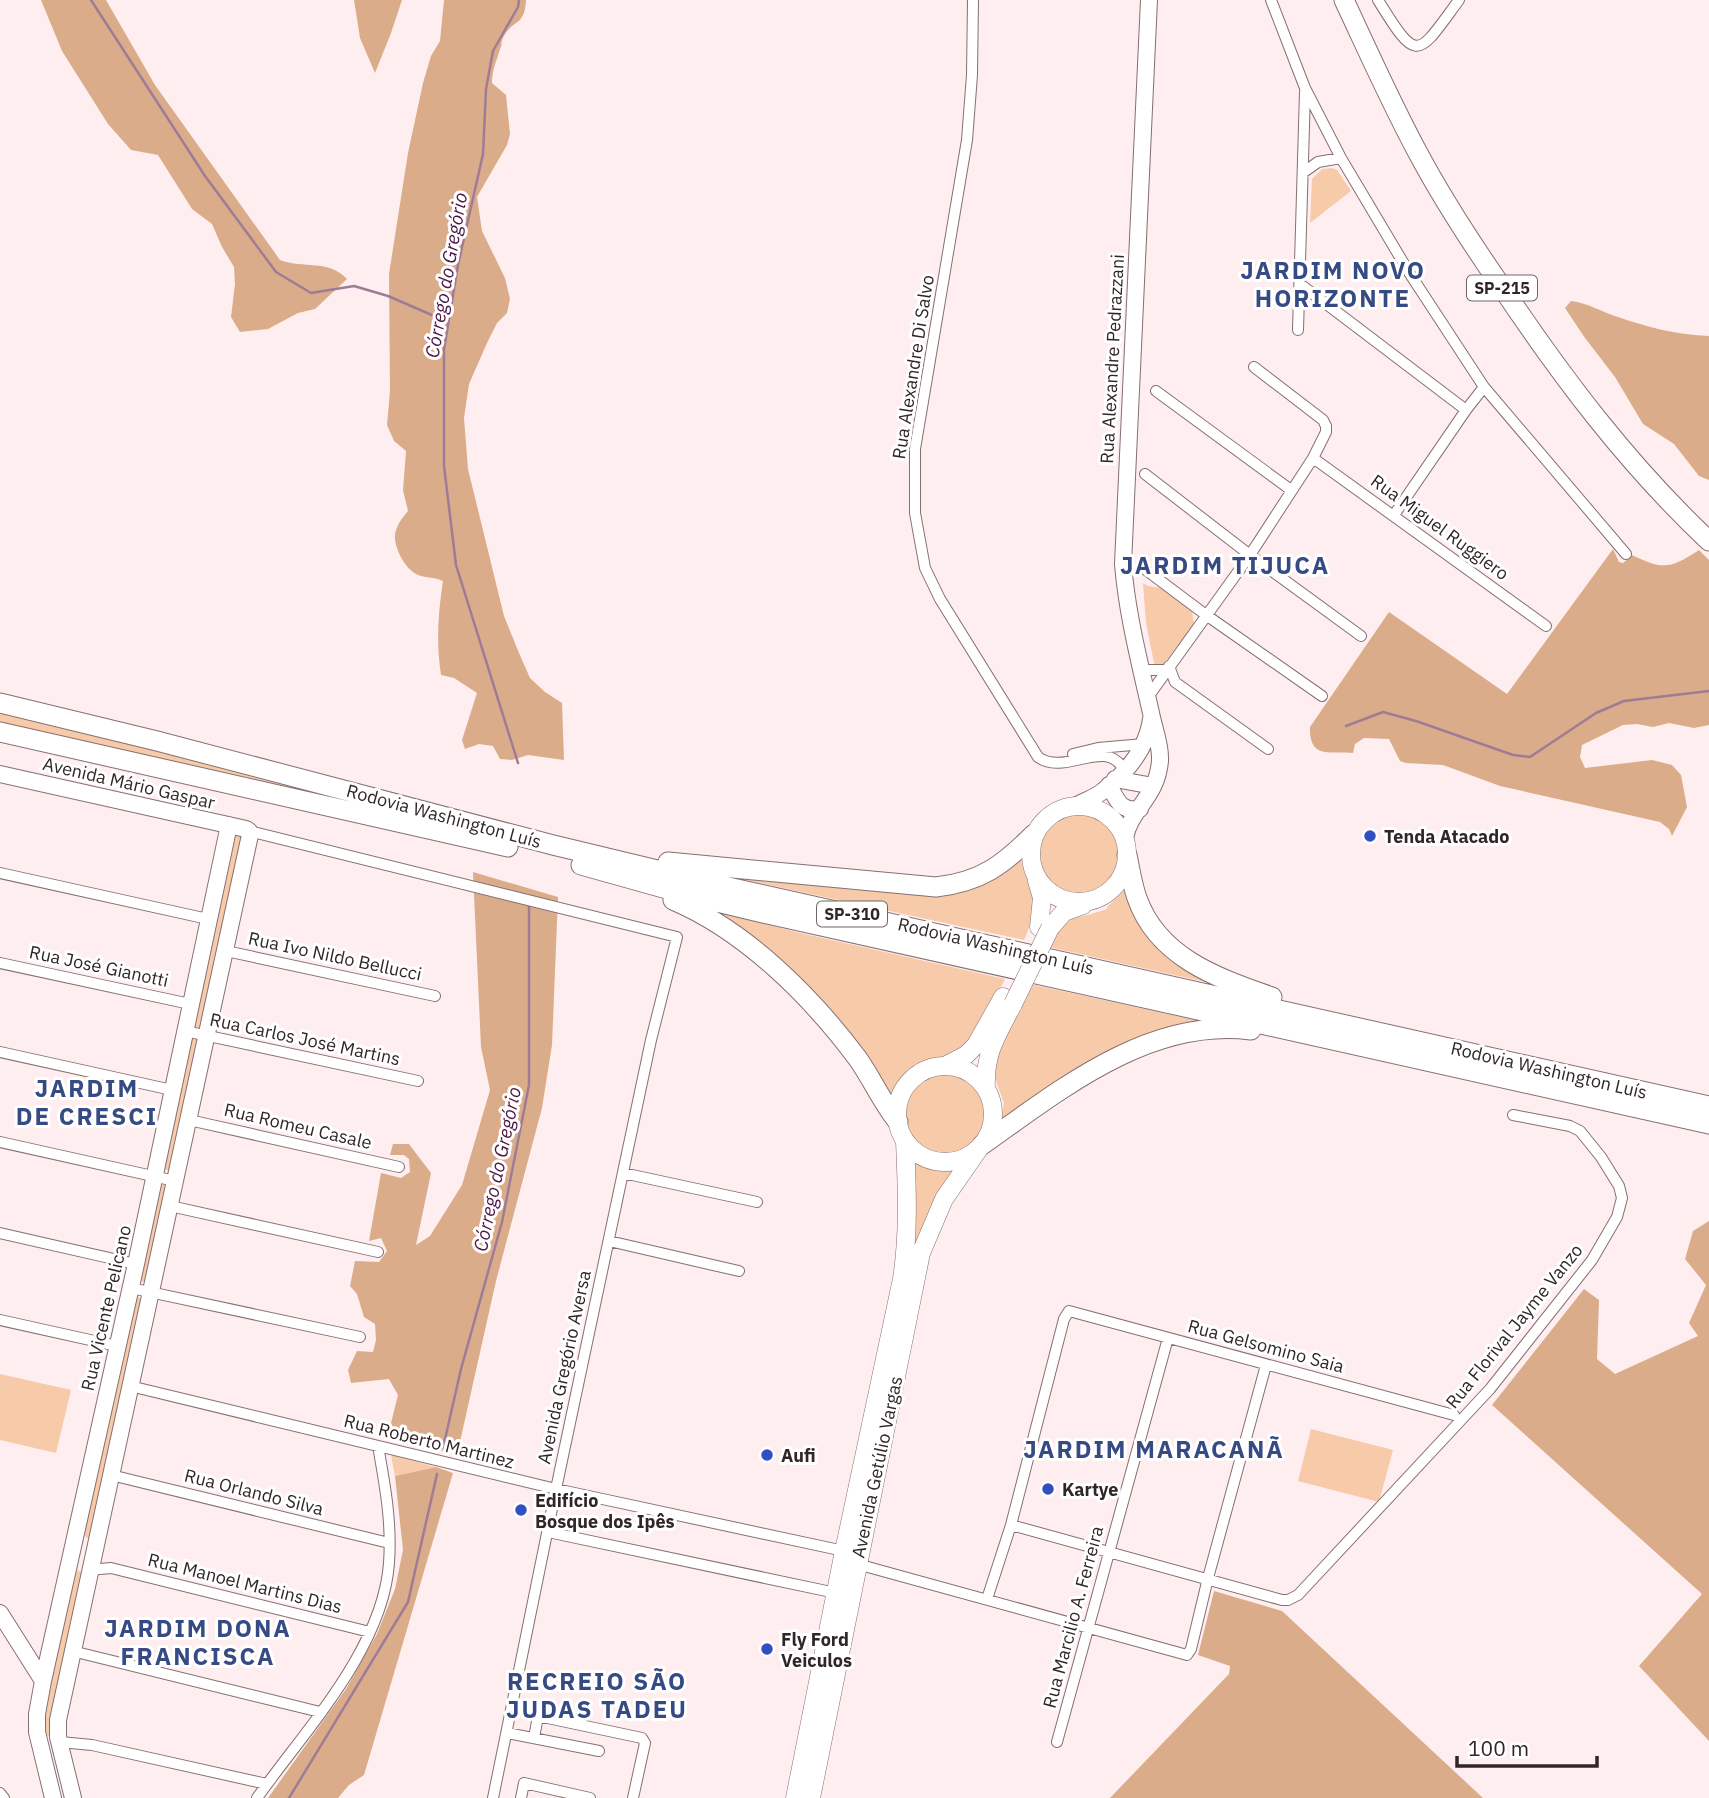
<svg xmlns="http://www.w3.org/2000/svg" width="1709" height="1798" font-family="'IBM Plex Sans',sans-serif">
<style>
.green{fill:#f7caa9}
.forest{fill:#dbac8a}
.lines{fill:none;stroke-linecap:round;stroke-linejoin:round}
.stream{stroke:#9f7c96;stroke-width:2.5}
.street-casing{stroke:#866f70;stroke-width:12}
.secondary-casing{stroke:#866f70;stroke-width:18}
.primary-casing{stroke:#866f70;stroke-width:19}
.highway-casing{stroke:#866f70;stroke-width:21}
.street{stroke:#fff;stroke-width:10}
.secondary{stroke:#fff;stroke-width:16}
.primary{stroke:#fff;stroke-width:18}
.highway{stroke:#fff;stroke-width:19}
.primary-bridge-casing{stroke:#866f70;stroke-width:19;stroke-linecap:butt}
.primary-bridge{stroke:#fff;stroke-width:18}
.poi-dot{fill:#324fc0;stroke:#fff;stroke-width:2.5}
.labels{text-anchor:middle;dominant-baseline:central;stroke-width:6;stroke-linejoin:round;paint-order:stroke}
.shield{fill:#fff;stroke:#6e6768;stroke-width:2}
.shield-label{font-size:16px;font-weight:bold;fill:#302627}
.street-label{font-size:18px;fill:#302627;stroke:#fff}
.poi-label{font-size:18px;font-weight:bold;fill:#302627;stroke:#fff;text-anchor:start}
.water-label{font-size:19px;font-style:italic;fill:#4c1746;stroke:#fff}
.district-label{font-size:24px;font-weight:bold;letter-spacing:2px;fill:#364a84;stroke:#fff}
</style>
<rect width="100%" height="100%" fill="#ffeeef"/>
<!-- green -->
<path class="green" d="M1332,168L1337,170L1351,191L1310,223L1312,179L1322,169Z
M1143,583L1148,586L1161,588L1192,610L1194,624L1162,666H1157L1154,663L1146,623Z
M0,709L324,790L322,799L0,727Z
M1036 855a42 42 0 1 1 84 0a42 42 0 1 1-84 0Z
M234,834H242L204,1030L196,1029L193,1025Z
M1021,857C1022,871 1028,878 1032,890C1038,905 1030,927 1024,940L746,880V878L929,895C965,895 994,883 1021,857Z
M1128,882L1133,897L1210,983L1049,947C1066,911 1075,921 1107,909V907L1121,894Z
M707,908L796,932L1005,979C993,1002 981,1036 958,1051C951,1056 941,1057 933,1059C909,1065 899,1083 891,1104L879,1082Z
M1030,984L1208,1023L1179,1029L999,1127L1004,1103L993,1073L994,1056Z
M189,1037H201L170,1170H163Z
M904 1115a42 42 0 1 1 84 0a42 42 0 1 1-84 0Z
M914,1159L940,1167L958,1164L908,1260Z
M161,1184L166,1185L145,1282L138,1281L159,1186Z
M134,1297H139L141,1301L92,1536L87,1538L83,1533Z
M0,1374L71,1390L56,1453L0,1440Z
M1311,1429L1393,1450L1379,1502L1298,1481Z
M391,1455L436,1467L395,1476Z
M77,1570L83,1573L52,1735L45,1736L40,1722Z"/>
<!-- forest -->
<path class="forest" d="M41,0H106L155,85L280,260C304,269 328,259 347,279L315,309L298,313L268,329L240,332L231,317L235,284L234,267L222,247L212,224L192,209L158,155L131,150L108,124L62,51Z
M354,0H402L391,33L375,73L360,38Z
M444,0H526C525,27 512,19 503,38C500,44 503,42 500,49C496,64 493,65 492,83L506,95L510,134L507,145L477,197L482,231L505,278L510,299L507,313L497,323L487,343L469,384L464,418L468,469L504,616L519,653L530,678L545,692L562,703L564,760L528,755L512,760L500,759L493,746L479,744L465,749L462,740L477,693L454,678L441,675C436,642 438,614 443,581C435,577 423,578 416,574C405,568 394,548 395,535C396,526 402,518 408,511L403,490L406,451L394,441L387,425L390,391L389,274L408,153L423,83L431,56L440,41Z
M1571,301C1588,303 1602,312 1618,317C1647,327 1678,335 1709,336V480L1699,476L1674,444L1643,424L1615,377L1585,338L1565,308Z
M1613,549L1619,562L1623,563L1632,555C1663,570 1670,569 1699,550L1709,560V725L1694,728L1669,723L1653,727L1637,724L1623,725L1582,745L1580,757L1585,768L1652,760L1672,765L1681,775L1687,807L1672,836L1669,829L1660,822L1500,786L1443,765L1406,763L1400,761L1389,739L1364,738L1355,744L1353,753C1329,751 1309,759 1310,727L1389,612L1507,694Z
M473,872L558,897L552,1045L542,1108L496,1281L457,1455L388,1435L398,1395L389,1379L351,1383L348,1370L357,1351L373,1352L376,1340L375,1324L364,1317L357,1294L350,1286L355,1261L379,1262L387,1251L381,1238L369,1241L381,1173L401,1178L410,1172L409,1159L404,1155H390L393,1144H409L431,1173L416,1245L430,1236L462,1185L490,1090L481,1047Z
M1709,1221V1741L1639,1666L1702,1594L1492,1405L1584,1289L1599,1300L1597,1359L1615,1374L1698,1336L1689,1323L1706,1285L1685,1259L1693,1231Z
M436,1467L453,1473L364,1775L349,1785L338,1798H268L346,1689L377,1634L395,1589L403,1550L395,1476Z
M1214,1591L1282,1611L1483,1798H1110L1229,1674L1230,1666L1198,1655Z"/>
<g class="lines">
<!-- stream -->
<path class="stream" d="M91,0L205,176L276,272L311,293L354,286L388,296L448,322
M1346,726L1383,712L1416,721L1513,755L1530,757L1596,713L1624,701L1709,691
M518,763L456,565L444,466V349L458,265L483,154L486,89L493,51L518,7L519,0
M443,1448L461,1369L502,1222L529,1085V904
M289,1798L408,1602L437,1474"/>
<!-- street casing -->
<g class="street-casing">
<path id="street" d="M973,0L972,75L967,140L915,449V513L925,568L940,599L1038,757C1065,777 1106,736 1124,770
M1271,0L1305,88L1341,158L1410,274L1484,387L1626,554
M1378,0C1418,65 1417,57 1459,0
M1304,172L1318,162L1341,158
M1300,284L1466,410
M1298,330L1305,92
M1156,391L1291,490
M1313,458L1546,626
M1145,474L1250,555L1361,636
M1394,515L1466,410L1484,387
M1146,570L1206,615L1322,696
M1169,666L1175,682L1268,749
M1141,670H1167
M1148,697L1250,555L1313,458L1326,432V426L1323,420L1254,367
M1073,754L1098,748L1144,744
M249,831L677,937L651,1040L556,1489L493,1798
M0,873L208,919
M226,951L435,996
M0,963L190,1004
M185,1031L418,1081
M0,1052L172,1090
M189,1120L399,1167
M0,1142L175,1181
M623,1173L757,1202
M170,1206L378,1252
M0,1233L136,1264
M609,1241L739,1271
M131,1288L360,1337
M0,1320L117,1346
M130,1386L556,1489L844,1551
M111,1475L389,1543
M1011,1525L1282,1600H1288L1298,1595L1490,1389L1592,1260L1617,1217L1622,1198L1619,1186L1601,1157L1580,1131L1570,1126L1513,1115
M548,1532L836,1593
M857,1564L1187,1655L1191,1649L1208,1578L1266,1365
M89,1570L111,1568L370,1632
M987,1599L1011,1525L1064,1319L1069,1311L1454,1415
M72,1651L320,1712
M507,1733L599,1751
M534,1738L538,1716L642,1738L645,1743L633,1798
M60,1742L92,1745L267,1784
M1057,1742L1168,1338
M0,1793L4,1798
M257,1798C305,1730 383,1649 389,1563C392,1523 385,1485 378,1446
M521,1798L524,1783L590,1798"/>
</g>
<!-- secondary casing -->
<g class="secondary-casing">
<path id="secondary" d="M0,774L246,829L249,831L250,835L58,1720V1737L73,1798
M1115,779L1153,786
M1109,785C1117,800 1120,812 1140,809
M1075,806C1084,801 1097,797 1104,790C1127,772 1147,748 1151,719
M1125,838C1130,809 1157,798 1160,761C1161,744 1154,729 1151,713C1140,664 1127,614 1123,564L1149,0
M0,1613L43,1681
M53,1798L37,1732V1714L43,1681L136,1264L229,825"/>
</g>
<!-- primary casing -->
<g class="primary-casing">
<path id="primary" d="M1031 854a48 48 0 1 1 96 0a48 48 0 1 1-96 0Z
M1037,881L1042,898L1039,927
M1050,928L1064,912L1083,905
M945,1066L966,1055L976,1045L1003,997
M897 1114a48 48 0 1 1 96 0a48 48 0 1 1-96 0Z
M986,1089C984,1053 997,1035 1013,1004
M795,1798L844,1551L902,1279C909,1233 907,1187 905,1141
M811,1798L921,1253L944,1199L978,1150"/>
</g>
<!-- highway casing -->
<g class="highway-casing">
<path id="highway" d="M1344,0C1368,51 1391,103 1418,153C1442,198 1470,241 1499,283C1561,376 1628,465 1709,541
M0,703L157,741L553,845L728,887L1709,1106
M0,732L508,847
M1127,855C1130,869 1132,884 1137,898C1158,958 1218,978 1272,997
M668,862L936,887C981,882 1003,865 1034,834
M581,865L692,896L763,913L1709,1124
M673,900C746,931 811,996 858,1059C872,1079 882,1102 898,1122
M982,1145C1060,1090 1149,1017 1251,1030"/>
</g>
<!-- street -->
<use href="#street" class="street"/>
<!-- secondary -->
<use href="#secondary" class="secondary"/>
<!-- primary -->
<use href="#primary" class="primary"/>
<!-- highway -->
<use href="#highway" class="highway"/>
<!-- primary-bridge casing -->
<g class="primary-bridge-casing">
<path id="primary-bridge" d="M1013,1004L1050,928"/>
</g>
<!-- primary-bridge -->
<use href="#primary-bridge" class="primary-bridge"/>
</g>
<!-- markers -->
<g class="poi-dot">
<circle cx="1370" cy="836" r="7"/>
<circle cx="767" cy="1455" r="7"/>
<circle cx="1048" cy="1489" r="7"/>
<circle cx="521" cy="1510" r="7"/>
<circle cx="767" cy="1649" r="7"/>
</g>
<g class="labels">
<!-- shield labels -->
<g class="shield">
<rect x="1467" y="275.5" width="70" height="25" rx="5"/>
<rect x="817" y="901.5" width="70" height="25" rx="5"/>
</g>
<g class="shield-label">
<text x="1502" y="288">SP-215</text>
<text x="852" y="914">SP-310</text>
</g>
<!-- street labels -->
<g class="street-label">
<text transform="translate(1112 359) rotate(-87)">Rua Alexandre Pedrazzani</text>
<text transform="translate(913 367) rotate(-81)">Rua Alexandre Di Salvo</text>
<text transform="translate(1440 527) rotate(36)">Rua Miguel Ruggiero</text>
<text transform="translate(129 783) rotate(13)">Avenida Mário Gaspar</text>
<text transform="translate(444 816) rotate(15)">Rodovia Washington Luís</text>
<text transform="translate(996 946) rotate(13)">Rodovia Washington Luís</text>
<text transform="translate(335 956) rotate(12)">Rua Ivo Nildo Bellucci</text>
<text transform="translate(99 966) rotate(12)">Rua José Gianotti</text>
<text transform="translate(305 1039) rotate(12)">Rua Carlos José Martins</text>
<text transform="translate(1549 1070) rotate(13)">Rodovia Washington Luís</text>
<text transform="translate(298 1126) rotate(13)">Rua Romeu Casale</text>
<text transform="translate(106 1308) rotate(-77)">Rua Vicente Pelicano</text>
<text transform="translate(1514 1326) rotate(-51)">Rua Florival Jayme Vanzo</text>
<text transform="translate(1266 1346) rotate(15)">Rua Gelsomino Saia</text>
<text transform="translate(564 1367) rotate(-78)">Avenida Gregório Aversa</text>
<text transform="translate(429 1441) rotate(14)">Rua Roberto Martinez</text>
<text transform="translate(877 1467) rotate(-78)">Avenida Getúlio Vargas</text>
<text transform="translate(254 1492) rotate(14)">Rua Orlando Silva</text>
<text transform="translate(245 1583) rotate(14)">Rua Manoel Martins Dias</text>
<text transform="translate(1073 1617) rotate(-75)">Rua Marcilio A. Ferreira</text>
</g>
<!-- poi labels -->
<g class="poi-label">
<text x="1384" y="836">Tenda Atacado</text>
<text x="781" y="1455">Aufi</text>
<text x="1062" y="1489">Kartye</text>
<text x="535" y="1500">Edifício<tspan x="535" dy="21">Bosque dos Ipês</tspan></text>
<text x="781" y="1639">Fly Ford<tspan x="781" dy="21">Veiculos</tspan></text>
</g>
<!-- water labels -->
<g class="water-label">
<text transform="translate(446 275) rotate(-80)">Córrego do Gregório</text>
<text transform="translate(497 1169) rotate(-78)">Córrego do Gregório</text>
</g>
<!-- district labels -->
<g class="district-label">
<text x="1333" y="270">JARDIM NOVO<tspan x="1333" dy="28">HORIZONTE</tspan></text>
<text x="1225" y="565">JARDIM TIJUCA</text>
<text x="87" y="1088">JARDIM<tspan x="87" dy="28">DE CRESCI</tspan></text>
<text x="1154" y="1449">JARDIM MARACANÃ</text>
<text x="198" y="1628">JARDIM DONA<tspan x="198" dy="28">FRANCISCA</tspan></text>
<text x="597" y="1681">RECREIO SÃO<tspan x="597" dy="28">JUDAS TADEU</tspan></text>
</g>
</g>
<!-- scale -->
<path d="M1457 1756v10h140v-10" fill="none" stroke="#302627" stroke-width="3.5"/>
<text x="1468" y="1756" font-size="21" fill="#302627" stroke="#ffffff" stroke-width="5" paint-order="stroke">100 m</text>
</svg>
